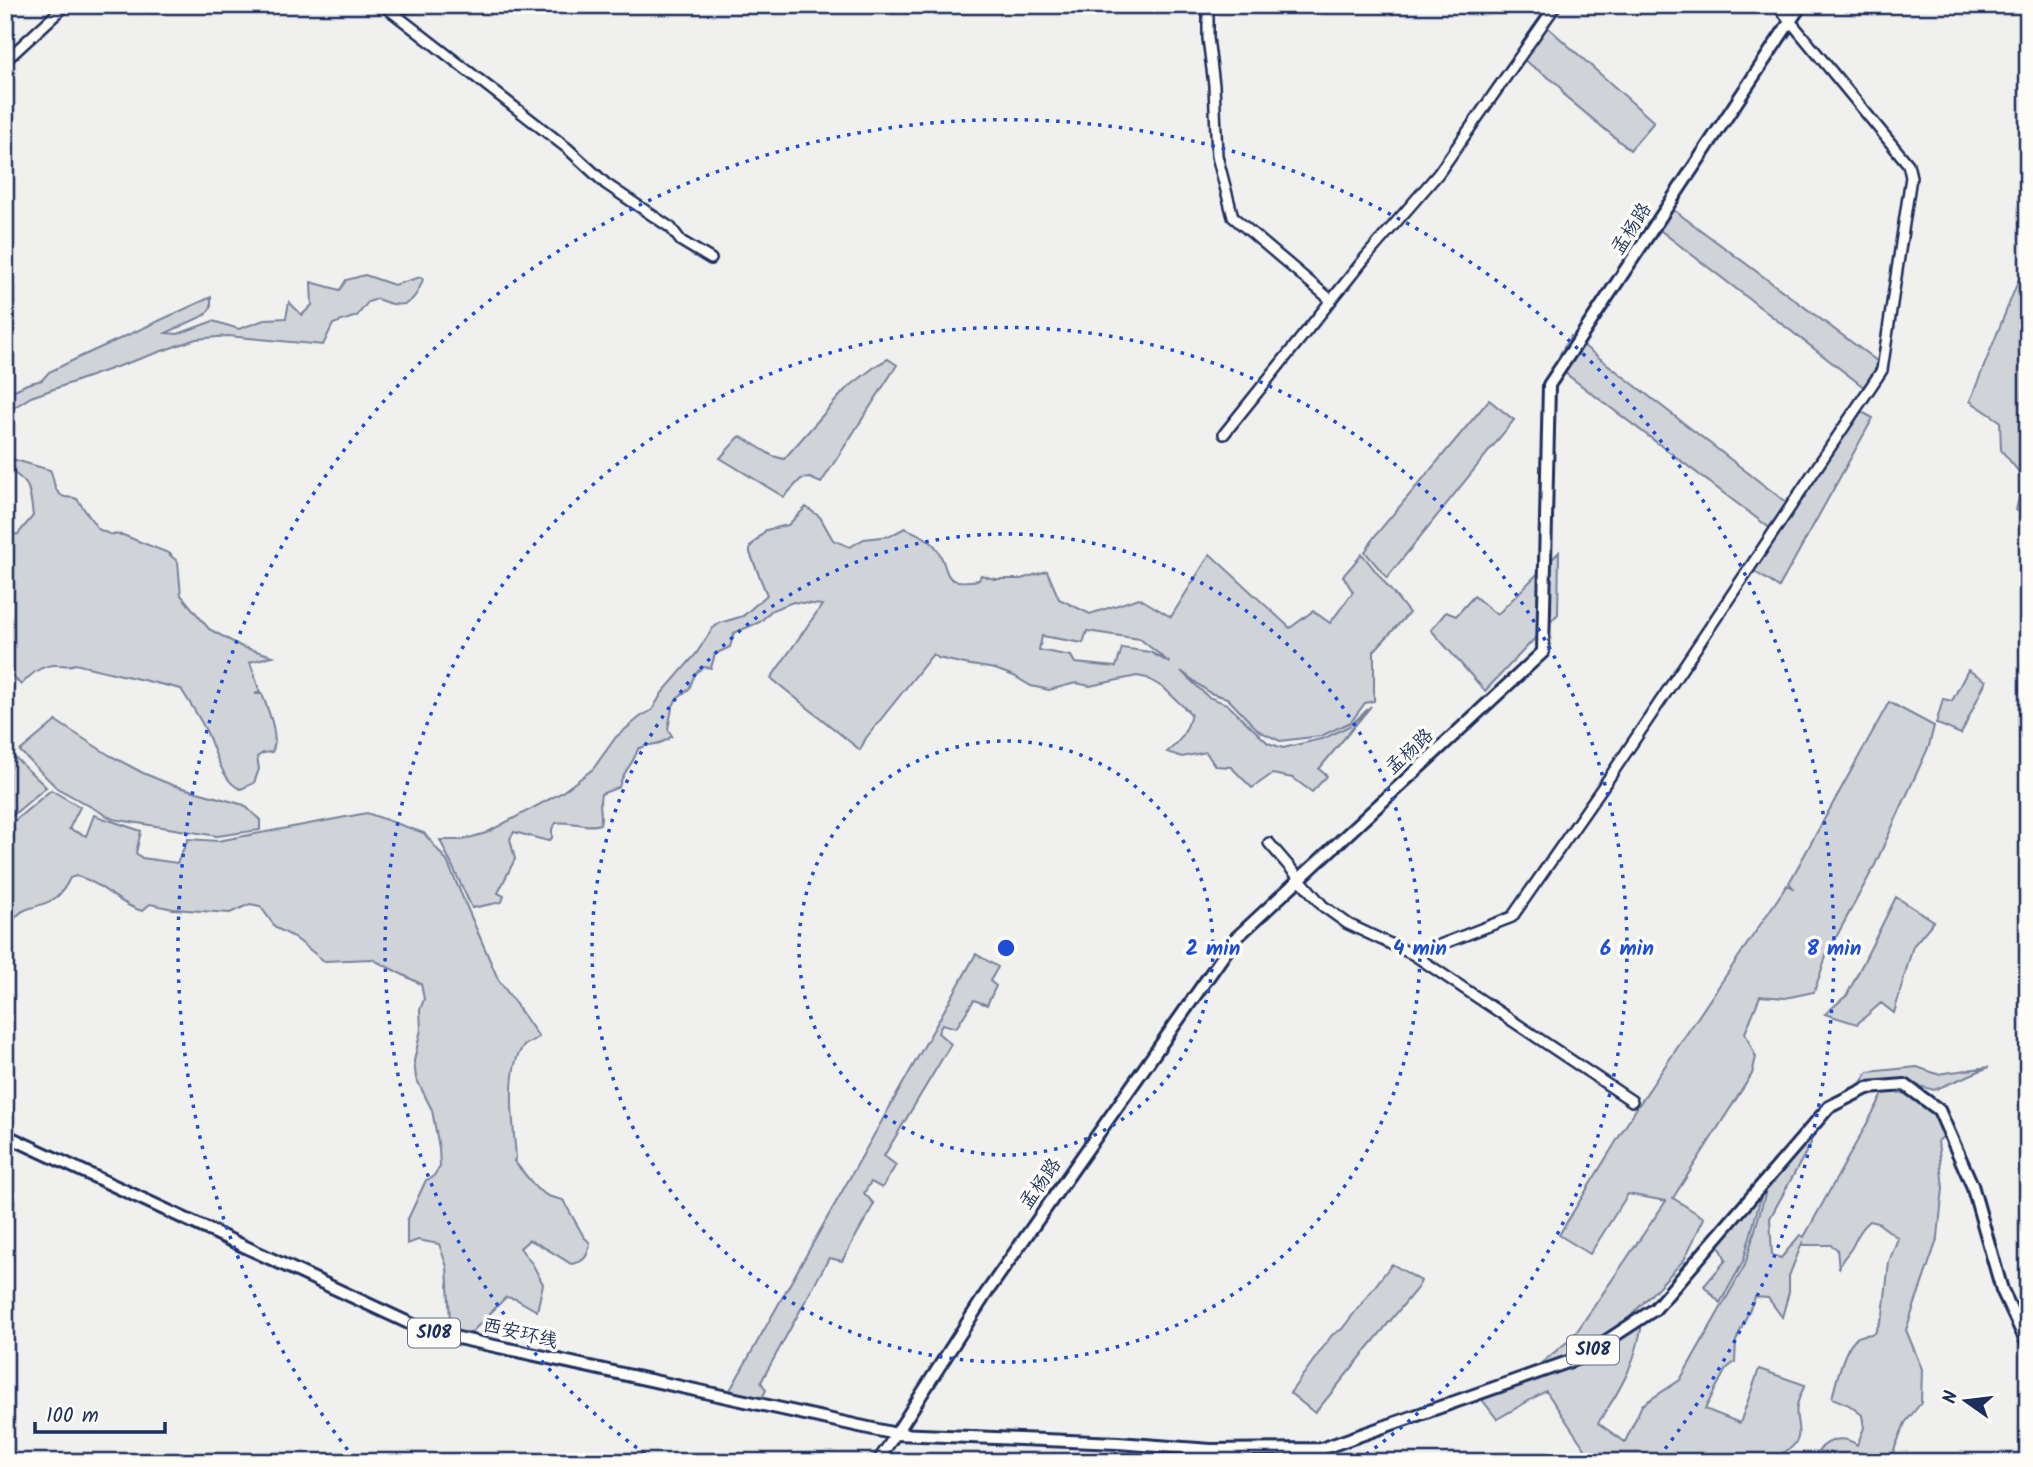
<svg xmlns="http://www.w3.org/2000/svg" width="2033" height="1467" font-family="Kalam,'LXGW WenKai TC',sans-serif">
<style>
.green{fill:#d0d3d8;stroke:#76819b;stroke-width:2;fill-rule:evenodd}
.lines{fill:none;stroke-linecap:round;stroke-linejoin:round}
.minor-casing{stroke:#1b2f5e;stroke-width:14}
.major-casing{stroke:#1b2f5e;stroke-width:16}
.minor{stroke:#fdfcf7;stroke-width:9}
.major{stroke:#fdfcf7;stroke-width:10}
.ring{fill:none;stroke:#1d4ed8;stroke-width:3.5;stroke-dasharray:3.5 7}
.labels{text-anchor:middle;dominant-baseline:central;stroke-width:7;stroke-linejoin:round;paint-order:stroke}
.shield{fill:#fdfcf7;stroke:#5f6c8c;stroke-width:2}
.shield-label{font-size:18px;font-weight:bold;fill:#1b2f5e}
.street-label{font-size:19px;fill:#1b2f5e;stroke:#fdfcf7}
.centre{fill:#1d4ed8;stroke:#fdfcf7;stroke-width:3.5}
.ring-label{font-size:21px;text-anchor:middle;font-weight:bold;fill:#1d4ed8;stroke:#fdfcf7;stroke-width:7;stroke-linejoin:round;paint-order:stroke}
</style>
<rect width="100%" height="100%" fill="#f0f0ee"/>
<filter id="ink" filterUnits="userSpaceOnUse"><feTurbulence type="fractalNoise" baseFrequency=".0143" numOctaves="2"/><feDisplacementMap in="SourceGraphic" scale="14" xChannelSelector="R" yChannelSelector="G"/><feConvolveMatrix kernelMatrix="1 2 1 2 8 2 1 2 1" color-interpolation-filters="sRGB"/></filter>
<g filter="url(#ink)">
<!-- green -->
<path class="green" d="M1544,24L1654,122L1630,150L1565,96L1559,85L1521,58Z
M1667,205L1881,364L1865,388L1652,224Z
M2023,269H2028V517L2016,510L2024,478L2001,450L2000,421L1970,401Z
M365,275L394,285L421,277L423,279C414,306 403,310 377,299L368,302L357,316L333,324L323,345L228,336L196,339L31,397L5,413L6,394L27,384L42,380L49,372L82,356L211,297V307L205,315L166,333L178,334L213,321L239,329L267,319L286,318L289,302L302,315L312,305L311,282L340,290L346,280Z
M1571,336L1787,503L1771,529L1557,367L1560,354Z
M888,359L897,365L821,483L810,478L801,479L784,497L720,458L740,436L773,456L784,459L845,390L877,365Z
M1489,400L1514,420L1387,578L1365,552L1374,537Z
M1856,409L1873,418L1779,587L1750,569Z
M5,453L12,459L50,470C55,478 52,493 65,497C69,498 73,497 77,499L98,529L109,534L123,535L171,554L170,555L178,562L181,595L209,629L242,647L273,656L250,662L260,692L255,694H262C268,710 280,737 272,752L263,753L257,757L259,769L254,783L241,789C223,784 214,748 207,733C200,718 190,703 181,689L75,664C69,667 65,665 58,665C42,664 31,674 21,685L7,670L5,536L18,534L33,516C29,486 32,484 5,467Z
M806,507L820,517L833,540L850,547L864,539L890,536L905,528C917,534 930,538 937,549C952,573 939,586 979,580L981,575L994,579H1021L1047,571L1059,599L1090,614L1139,598L1171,617L1210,554L1290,628L1313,611L1330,623L1353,592L1343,576L1362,554L1409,613L1374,651V701L1365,703L1351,722L1321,736L1280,741L1259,731L1227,698L1210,693L1181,671L1208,697L1227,704L1268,743L1283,748L1325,738L1351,725L1371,706L1319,769L1327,776L1312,792L1293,778L1272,774L1252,788L1231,767L1215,766L1206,752L1182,757L1167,752C1181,741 1187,731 1191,714L1165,689L1147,678L1137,676L1090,686L1076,683L1049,690L1031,686L1014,676L995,669L965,664L938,658L933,654L866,738L860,750L771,678L822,605L793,602L772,610L760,622L734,633L730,647L715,654L711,668L703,667L695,674L689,689L677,698L672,708L668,729L672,736C659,747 651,742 638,749C633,765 623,771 619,787L601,794C598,805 603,814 600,824C586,829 572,820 556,823L552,829V838L548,841L514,832L510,839L515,859L498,893L504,896L502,902L472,908L440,840H462L486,833L561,793L593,769L616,737L640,717L652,710L662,693L696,654L713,628L720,623L743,616L767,595L750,553V547L766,530L788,525ZM1087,631L1140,639L1170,663L1150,652L1122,648L1116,667L1075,663L1071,656L1039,650L1042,636L1083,643Z
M1559,552L1558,614L1485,691L1431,630L1446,612L1456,616L1474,596L1497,615Z
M1968,670L1986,681L1961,734C1952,731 1946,726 1936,724L1943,699L1952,701Z
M1889,702L1934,726L1929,746L1874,867L1827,954L1814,992L1785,998L1760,996L1745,1033L1756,1057L1752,1074L1673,1198L1704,1218L1684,1260L1626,1321L1598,1342L1534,1369L1573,1337L1666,1201L1628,1194L1590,1254L1559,1235L1636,1109L1787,885L1794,889L1789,883Z
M56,721L109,755L143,773L172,785L244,805L260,820V830L217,836L113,819L57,788L20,751Z
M5,748L46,787L5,822Z
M51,790L80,807L69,829L86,836L94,815L141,831L136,853L142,858L177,863L188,839L218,841L367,813L424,833L447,861L498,979L539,1037C535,1040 529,1042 525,1045C504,1064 514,1131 516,1157L514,1161L537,1189L548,1196L563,1200L584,1237L590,1243C588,1257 584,1262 571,1264C560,1257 540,1244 529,1240L520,1248L533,1265L543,1284L537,1311L516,1299L506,1297L469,1335L456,1331L450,1321L447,1267L439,1244L418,1240L407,1244V1221L426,1180L432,1178L440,1167L439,1148L432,1110L416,1078L414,1061L421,1029L420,1010L424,999L421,984L372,959L324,961L294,937L276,928L260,906L250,904L230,913L173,909L150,904L142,911C117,904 102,882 76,876L70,878C58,903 48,902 25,910C15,914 12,924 5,931V829Z
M1896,897L1934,921L1913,946L1894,1013L1881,1003L1857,1024L1825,1014L1847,995Z
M976,954L998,967L990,981L996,986L987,1005L974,1000L956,1028L942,1024L938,1033L951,1044L884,1156L896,1165L882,1188L871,1182L864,1193L874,1204L842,1261L829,1258L761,1382L766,1390L762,1398L729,1392Z
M1917,1067L1937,1074L1989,1067L1934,1090L1893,1079L1858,1087L1868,1072Z
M1886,1089L1928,1097L1952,1130L1938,1141L1943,1188L1938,1237L1906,1330L1922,1369L1921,1403L1905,1423L1889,1462H1819L1815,1457C1823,1440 1842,1434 1857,1445L1864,1428L1862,1415L1849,1405L1832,1398C1836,1383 1843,1351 1854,1340C1860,1333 1868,1336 1875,1333L1883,1315L1889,1262L1898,1238L1878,1223L1870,1221C1860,1229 1857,1238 1851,1249C1845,1258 1842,1257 1839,1269L1837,1249L1831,1245H1803V1241L1789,1276V1292L1782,1317L1768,1298L1755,1297L1736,1341L1735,1362L1726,1369L1705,1409L1740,1423L1759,1369L1805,1385C1802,1391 1798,1399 1797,1406C1793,1424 1811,1441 1780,1454C1772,1457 1762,1458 1753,1462H1610L1587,1452L1546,1391L1497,1419L1480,1397L1590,1356L1643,1316C1638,1359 1622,1388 1598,1423L1625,1442L1642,1405L1680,1380L1745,1265L1769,1180L1811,1135V1143L1770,1218L1772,1255L1781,1258L1800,1235L1804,1237Z
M1764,1186L1743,1262L1720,1303L1704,1286L1726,1260L1716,1238Z
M1392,1264L1421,1281L1418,1287L1315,1413L1290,1393L1332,1335L1342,1329Z"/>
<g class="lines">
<!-- minor casing -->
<g class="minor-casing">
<path id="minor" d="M383,5L567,148L606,184L671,228L681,241L711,259
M1208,5V38L1214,85L1217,156L1233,217L1331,300
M391,10L417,5
M5,61L66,5
M1224,434L1366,257L1438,174L1556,5
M1269,843L1323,906L1348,924L1414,955L1632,1101
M1414,955L1512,917L1611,775L1882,370L1911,177L1908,164L1777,5
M877,1462L896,1434"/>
</g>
<!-- major casing -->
<g class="major-casing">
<path id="major" d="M5,1135L426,1331L896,1434L1118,1443L1211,1450L1321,1449L1582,1357L1655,1309L1829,1107L1867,1088L1905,1085L1939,1110L1972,1185L2002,1290L2028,1345
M896,1434L987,1292L1235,939L1543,652L1549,385L1801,5"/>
</g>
<!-- minor -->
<use href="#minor" class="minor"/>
<!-- major -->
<use href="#major" class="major"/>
</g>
</g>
<!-- distance rings -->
<g class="ring">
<circle cx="1006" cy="948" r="207"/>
<circle cx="1006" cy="948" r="414"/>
<path d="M654 1460A621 621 0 1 1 1358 1460"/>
<path d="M354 1458A828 828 0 1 1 1658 1458"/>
</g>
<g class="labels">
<!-- shield labels -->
<g class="shield">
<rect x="408" y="1318.5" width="52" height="29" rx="5"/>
<rect x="1567" y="1335.5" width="52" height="29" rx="5"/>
</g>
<g class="shield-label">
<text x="434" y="1333">S108</text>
<text x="1593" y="1350">S108</text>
</g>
<!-- street labels -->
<g class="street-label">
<text transform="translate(1632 229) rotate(-57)">孟杨路</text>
<text transform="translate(1410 752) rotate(-43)">孟杨路</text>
<text transform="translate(1041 1184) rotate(-55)">孟杨路</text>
<text transform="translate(520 1334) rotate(13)">西安环线</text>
</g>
</g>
<circle cx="1006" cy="948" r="10" class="centre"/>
<g class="ring-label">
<text x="1213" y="955">2 min</text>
<text x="1420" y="955">4 min</text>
<text x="1627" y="955">6 min</text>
<text x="1834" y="955">8 min</text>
</g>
<!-- margin -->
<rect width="2033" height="1467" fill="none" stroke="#fdfcf7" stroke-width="28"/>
<rect x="14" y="14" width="2005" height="1439" fill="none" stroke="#1b2f5e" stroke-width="2.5" filter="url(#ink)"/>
<!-- north arrow -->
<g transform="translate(1966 1401) rotate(284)" stroke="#fdfcf7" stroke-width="5" paint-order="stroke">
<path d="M0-5L12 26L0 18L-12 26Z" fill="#1b2f5e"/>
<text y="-10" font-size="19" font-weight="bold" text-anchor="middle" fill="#1b2f5e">N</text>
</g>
<!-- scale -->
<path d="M35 1422v10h130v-10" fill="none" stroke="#1b2f5e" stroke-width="3.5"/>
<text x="46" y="1422" font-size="21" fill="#1b2f5e" stroke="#fdfcf7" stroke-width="5" paint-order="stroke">100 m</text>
</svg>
